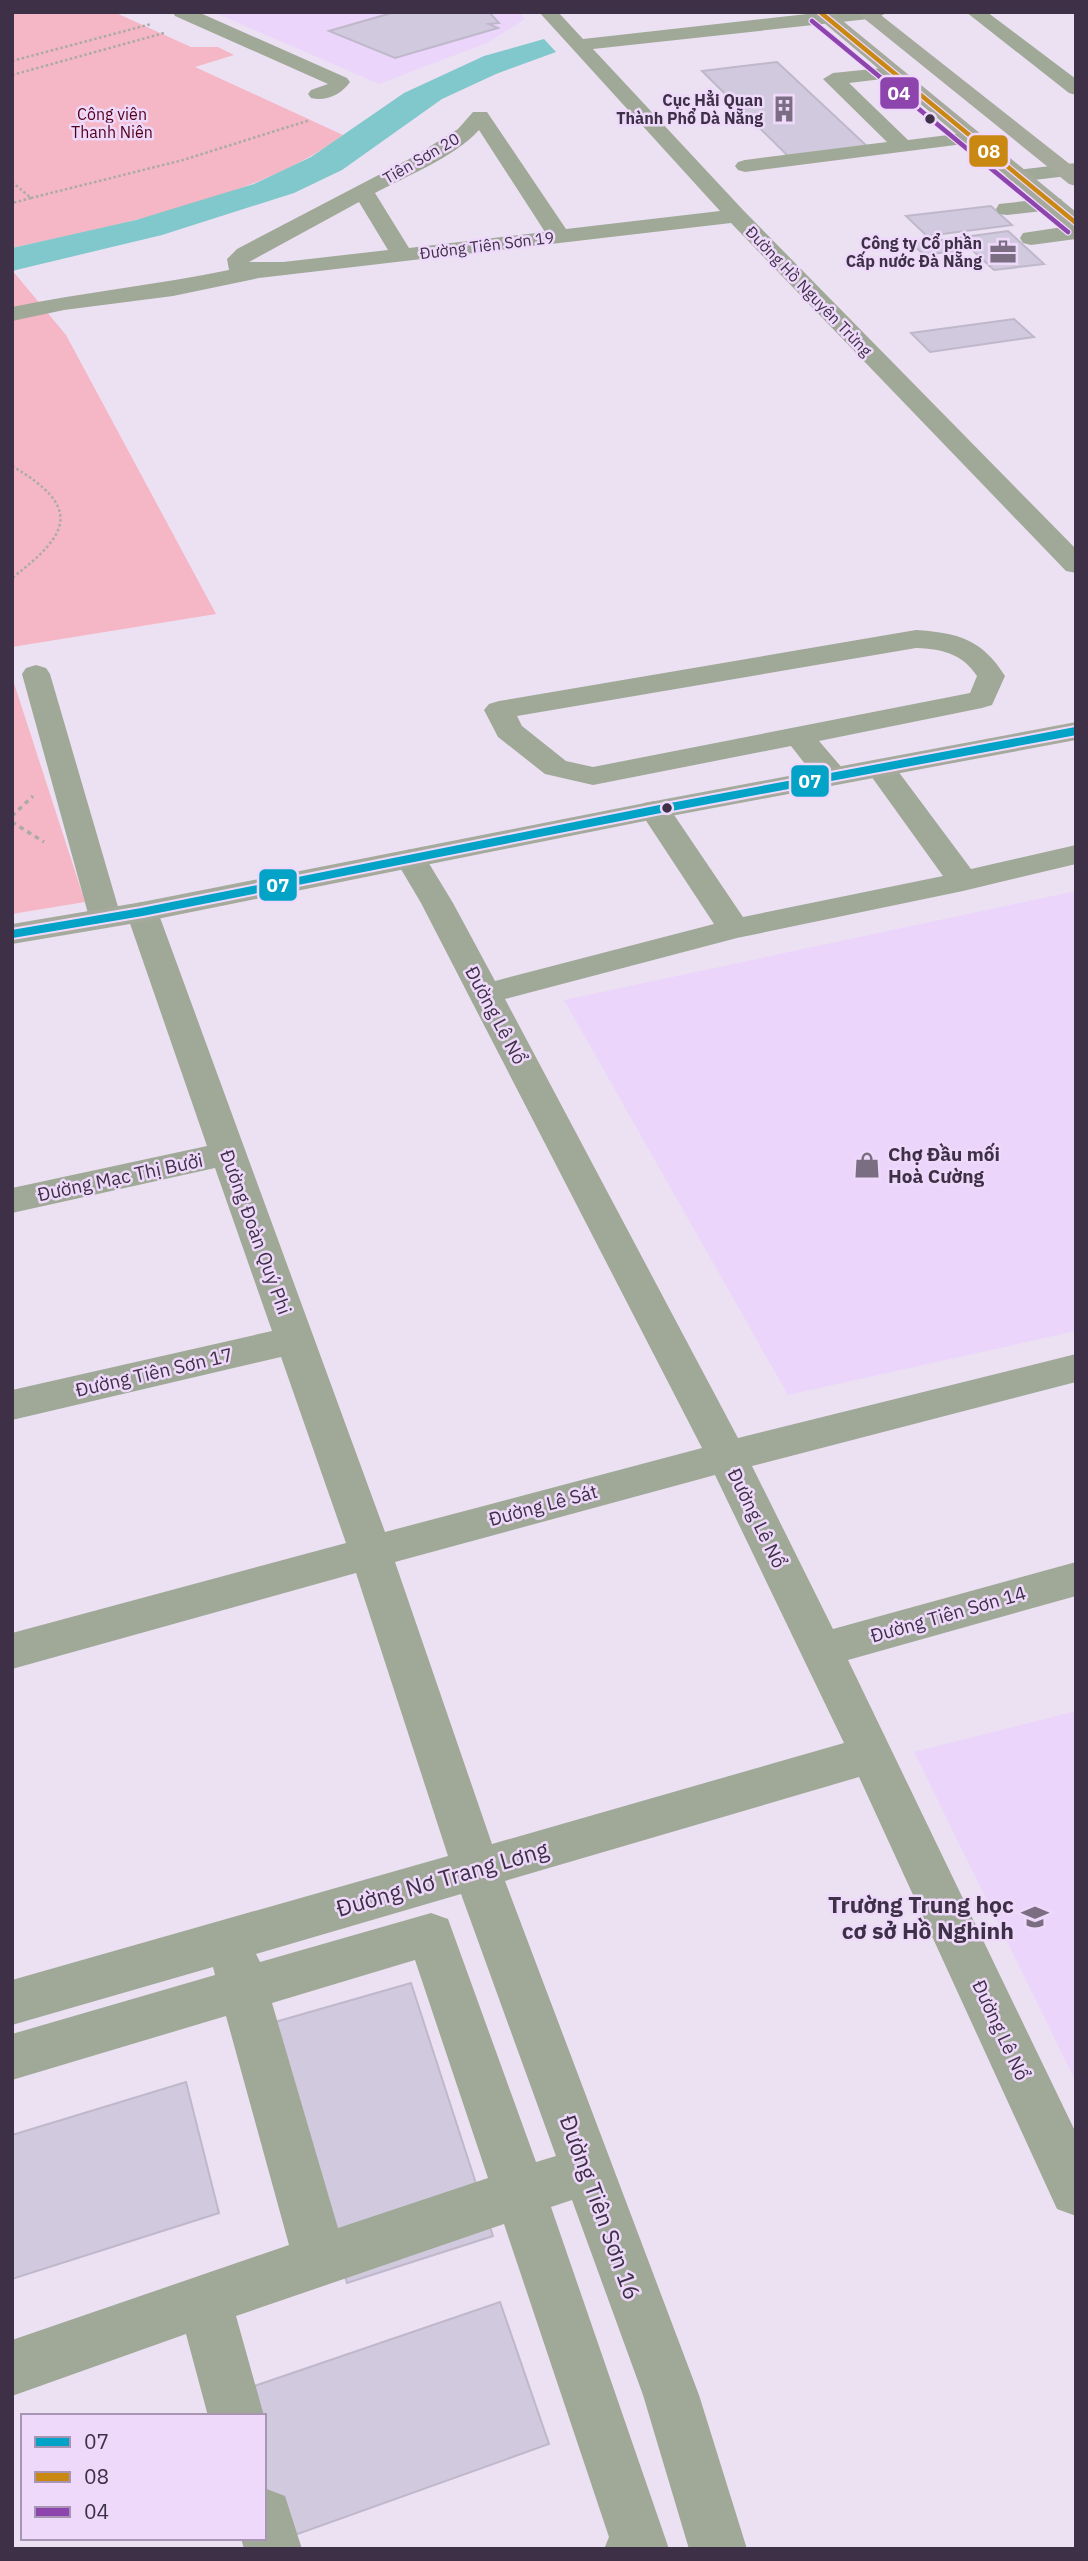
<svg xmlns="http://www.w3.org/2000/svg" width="1088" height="2561" font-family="'IBM Plex Sans',sans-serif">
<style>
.built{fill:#ebd5fa}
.green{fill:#f5b6c5}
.water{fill:#80c8cb}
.building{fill:#d1c9dd;stroke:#bfb8cb;stroke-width:2}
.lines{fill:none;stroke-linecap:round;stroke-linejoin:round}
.path-far1{stroke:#aaaba8;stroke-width:2.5;stroke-dasharray:2.5 2.5;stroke-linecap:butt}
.path{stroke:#aaaba8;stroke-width:3.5;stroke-dasharray:4.5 4.5;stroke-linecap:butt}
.minor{fill:#a0a998;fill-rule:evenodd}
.major{fill:#a5aa9d;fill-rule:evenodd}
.bus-1-casing{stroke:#eed9fb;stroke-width:12}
.bus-2-casing{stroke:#eed9fb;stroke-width:7}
.bus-3-casing{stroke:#eed9fb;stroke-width:7}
.bus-1{stroke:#03a3c7;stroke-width:8}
.bus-2{stroke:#c98812;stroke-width:4.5}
.bus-3{stroke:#8e44ad;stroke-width:4.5}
.bus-dot{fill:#3e3047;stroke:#eed9fb;stroke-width:2.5}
.labels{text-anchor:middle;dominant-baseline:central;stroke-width:5;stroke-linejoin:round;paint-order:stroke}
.far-poi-label{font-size:16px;font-weight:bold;fill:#3e3047;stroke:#eed9fb;text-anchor:end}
.far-park-label{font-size:16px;fill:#540019;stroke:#eed9fb}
.far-street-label{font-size:16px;fill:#3e3047;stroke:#eed9fb}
.street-label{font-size:19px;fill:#3e3047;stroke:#eed9fb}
.poi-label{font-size:19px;font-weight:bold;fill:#3e3047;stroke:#eed9fb;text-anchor:start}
.near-street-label{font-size:23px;fill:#3e3047;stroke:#eed9fb}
.near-poi-label{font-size:23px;font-weight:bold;fill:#3e3047;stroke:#eed9fb;text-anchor:end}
.line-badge{stroke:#eed9fb;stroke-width:2.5}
.badge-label{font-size:19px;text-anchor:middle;font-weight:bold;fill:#fff}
</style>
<rect width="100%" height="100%" fill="#ece1f3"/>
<!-- built -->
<path class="built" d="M213,12H519L525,19L487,43L379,84Z
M1076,891V1331L788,1395L564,1000Z
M1076,1711V2082L914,1752Z"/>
<!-- green -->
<path class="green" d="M12,12H114L191,47H218L234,55L195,67L343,135C258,199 116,225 12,248Z
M12,270L66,335L216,614L12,647Z
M12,677L85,902L12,914Z"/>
<!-- water -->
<path class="water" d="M544,39L556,52L496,74L442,99L342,170L294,193L162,235L12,271V248L136,220L254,184L311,157L404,93L484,56Z"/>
<!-- building -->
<path class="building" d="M395,12H489L499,23L489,24L498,28L395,58L329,31Z
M777,62L869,148L789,157L702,71Z
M991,206L1012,225L927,236L906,216Z
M1008,231L1044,264L994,270L971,249L924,255L912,244Z
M1014,319L1034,337L930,352L911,333Z
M411,1983L493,2236L347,2283L275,2022Z
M186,2082L219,2213L12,2279V2135Z
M500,2302L549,2444L264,2546V2416H231L225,2396Z"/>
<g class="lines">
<!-- path-far1 -->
<path class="path-far1" d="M12,61L151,24
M12,75L164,33
M12,182L31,198L12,203
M31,198L183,160L310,120
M12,466C82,507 71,533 12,578"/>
<!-- path -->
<path class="path" d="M12,816L33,796
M12,822L44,842"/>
<!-- minor -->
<path class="minor" d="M173,12H198L347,78L350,82C342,94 326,102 311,98L308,94L311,90L328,84L175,16Z
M539,12H558L583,39L825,12H887L878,18L593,49L744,211L1076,549V573L1066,571L731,223L259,278L173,296L64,310L12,321V307C84,292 157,285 229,270L227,259L237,249L413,157L458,129L473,112H487L566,229L720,211ZM479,130L545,232L409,248L375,193C407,176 456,156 479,130ZM359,202L388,250L283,262H249Z
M966,12H987L1076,79V95L1069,93Z
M892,67L902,73L899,77L849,83L908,140L972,132L979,134L982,138L979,142L745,172L738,170L735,166L738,162L745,160L887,142L823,79L833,73Z
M1076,163V175L1017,182L1010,180L1006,176L1010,172L1017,170Z
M1053,198L1061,199L1064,204L1061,209L1007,215L999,214L996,209L999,204Z
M1076,225V239L1031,245L1023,243L1020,238L1023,233Z
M916,630C958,633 982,639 1005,676L992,705L982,708L819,741L849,776L845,782C819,789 806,764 791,746L593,785L545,774L498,737L484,710L489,704L499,701ZM916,648C941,649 962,653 977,676L970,693L593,767L566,761L522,726L517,716Z
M36,665L46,668L50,674L121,917L117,924L105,927L93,924L89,917L22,674L26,668Z
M881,760L892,763L971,869L1076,845V864L963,891L737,938L505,999L738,1438L1076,1354V1382L752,1466L833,1629L1076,1562V1596L848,1660L1076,2133V2216L1057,2209L859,1777L505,1881L699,2395L747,2549H689L643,2395L572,2200L551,2207L669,2549H604L609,2537L504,2224L236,2316L264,2416H208L186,2334L12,2396V2340L289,2245L226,2016L12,2080V2034L215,1975L213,1967L12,2025V1980L448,1856L356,1573L12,1669V1633L346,1543L281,1357L12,1420V1390L272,1331L215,1168L12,1213V1188L207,1146L126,912L130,905L142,902L154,905L158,912L385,1532L702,1448L421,903L395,859L400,852L411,849L422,852L453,903L495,981L714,924L639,810L644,803L655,801L666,803L743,917L943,876L866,769L870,763ZM715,1475L844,1743L492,1844L395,1562ZM461,1894L556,2156L536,2162L448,1919L431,1913L260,1962L256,1954ZM415,1960L488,2178L338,2228L272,2003Z
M264,2488L285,2496L302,2549H244L241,2538H264Z"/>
<!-- major -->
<path class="major" d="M811,12H832L1076,212V229L1068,228Z
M856,12H877L1076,169V186L1069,184Z
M1076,722V740L655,819L142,922L12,944V924L142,902L655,801Z"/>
<!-- bus-1 casing -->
<g class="bus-1-casing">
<path id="bus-1" d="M12,934L142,912L655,810L1076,731"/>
</g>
<!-- bus-2 casing -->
<g class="bus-2-casing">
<path id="bus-2" d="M820,12L1076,223"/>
</g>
<!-- bus-3 casing -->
<g class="bus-3-casing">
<path id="bus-3" d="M812,21L1068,232"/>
</g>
<!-- bus-1 -->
<use href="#bus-1" class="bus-1"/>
<!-- bus-2 -->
<use href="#bus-2" class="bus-2"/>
<!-- bus-3 -->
<use href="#bus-3" class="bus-3"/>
</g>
<!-- icons -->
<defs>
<g id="building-bare" transform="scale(2.1)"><path d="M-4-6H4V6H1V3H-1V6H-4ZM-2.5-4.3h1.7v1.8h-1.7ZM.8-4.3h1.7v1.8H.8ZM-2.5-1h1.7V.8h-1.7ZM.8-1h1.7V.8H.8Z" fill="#7b6e83" stroke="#eed9fb" stroke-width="2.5" paint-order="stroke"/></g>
<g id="office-bare" transform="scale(2.1)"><path d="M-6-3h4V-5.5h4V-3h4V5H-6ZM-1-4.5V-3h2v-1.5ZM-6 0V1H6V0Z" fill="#7b6e83" stroke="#eed9fb" stroke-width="2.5" paint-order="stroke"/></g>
<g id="shop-bare" transform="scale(2.1)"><path d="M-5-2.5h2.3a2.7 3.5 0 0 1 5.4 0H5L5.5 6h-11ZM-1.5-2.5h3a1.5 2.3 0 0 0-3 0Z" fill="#7b6e83" stroke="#eed9fb" stroke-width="2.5" paint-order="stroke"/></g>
<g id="school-bare" transform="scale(2.1)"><path d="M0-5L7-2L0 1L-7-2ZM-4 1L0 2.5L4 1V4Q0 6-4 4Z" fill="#7b6e83" stroke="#eed9fb" stroke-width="2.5" paint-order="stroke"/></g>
</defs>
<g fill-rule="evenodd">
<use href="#building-bare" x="784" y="109"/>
<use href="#office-bare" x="1003" y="252"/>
<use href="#shop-bare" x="867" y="1165"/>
<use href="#school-bare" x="1035" y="1917"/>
</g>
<!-- markers -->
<g class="bus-dot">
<circle cx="930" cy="119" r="6"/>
<circle cx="667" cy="808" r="6"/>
</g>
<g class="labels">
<!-- far-poi labels -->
<g class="far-poi-label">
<text x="763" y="100">Cục Hẳi Quan<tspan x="763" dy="18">Thành Phổ Dà Nẵng</tspan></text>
<text x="982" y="243">Công ty Cổ phần<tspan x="982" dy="18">Cấp nước Đà Nẵng</tspan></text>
</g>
<!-- far-park labels -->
<g class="far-park-label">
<text x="112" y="114">Công viên<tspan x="112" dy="18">Thanh Niên</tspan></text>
</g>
<!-- far-street labels -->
<g class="far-street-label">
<text transform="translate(421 158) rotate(-30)">Tiên Sơn 20</text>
<text transform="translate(487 245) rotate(-7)">Đường Tiên Sơn 19</text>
<text transform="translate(809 291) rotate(46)">Đường Hồ Nguyên Trừng</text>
</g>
<!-- street labels -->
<g class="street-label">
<text transform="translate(496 1015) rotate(62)">Đường Lê Nổ</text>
<text transform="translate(120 1177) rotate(-12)">Đường Mạc Thị Bưởi</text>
<text transform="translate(256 1232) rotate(70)">Đường Đoàn Quý Phi</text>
<text transform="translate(154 1372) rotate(-13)">Đường Tiên Sơn 17</text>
<text transform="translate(543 1505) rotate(-15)">Đường Lê Sát</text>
<text transform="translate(757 1518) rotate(64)">Đường Lê Nổ</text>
<text transform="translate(948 1614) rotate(-16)">Đường Tiên Sơn 14</text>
<text transform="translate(1001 2030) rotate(65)">Đường Lê Nổ</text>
</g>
<!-- poi labels -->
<g class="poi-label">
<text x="888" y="1154">Chợ Đầu mối<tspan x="888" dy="22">Hoà Cường</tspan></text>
</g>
<!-- near-street labels -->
<g class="near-street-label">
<text transform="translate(442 1878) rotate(-16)">Đường Nơ Trang Lơng</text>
<text transform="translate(601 2207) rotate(70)">Đường Tiên Sơn 16</text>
</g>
<!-- near-poi labels -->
<g class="near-poi-label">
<text x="1014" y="1904">Trường Trung học<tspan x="1014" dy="26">cơ sở Hồ Nghinh</tspan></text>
</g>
</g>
<g class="line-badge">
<rect x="879" y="76" width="41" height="34" rx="7" fill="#8e44ad"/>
<rect x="968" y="134" width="41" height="34" rx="7" fill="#c98812"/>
<rect x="790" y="764" width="40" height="34" rx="7" fill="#03a3c7"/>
<rect x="258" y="868" width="40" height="34" rx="7" fill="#03a3c7"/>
</g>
<g class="badge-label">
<text x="899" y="100">04</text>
<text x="989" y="158">08</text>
<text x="810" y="788">07</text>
<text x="278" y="892">07</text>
</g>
<!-- border -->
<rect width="1088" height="2561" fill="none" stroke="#3e3047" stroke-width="28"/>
<!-- legend -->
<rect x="21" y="2414" width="245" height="126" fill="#eed9fb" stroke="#a895b3" stroke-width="2"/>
<rect x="35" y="2437" width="35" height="10" fill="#03a3c7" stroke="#a895b3" stroke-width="2"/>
<text x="84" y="2449" font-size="21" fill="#3e3047">07</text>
<rect x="35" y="2472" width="35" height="10" fill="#c98812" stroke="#a895b3" stroke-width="2"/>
<text x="84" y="2484" font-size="21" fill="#3e3047">08</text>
<rect x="35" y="2507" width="35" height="10" fill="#8e44ad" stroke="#a895b3" stroke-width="2"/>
<text x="84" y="2519" font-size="21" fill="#3e3047">04</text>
</svg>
